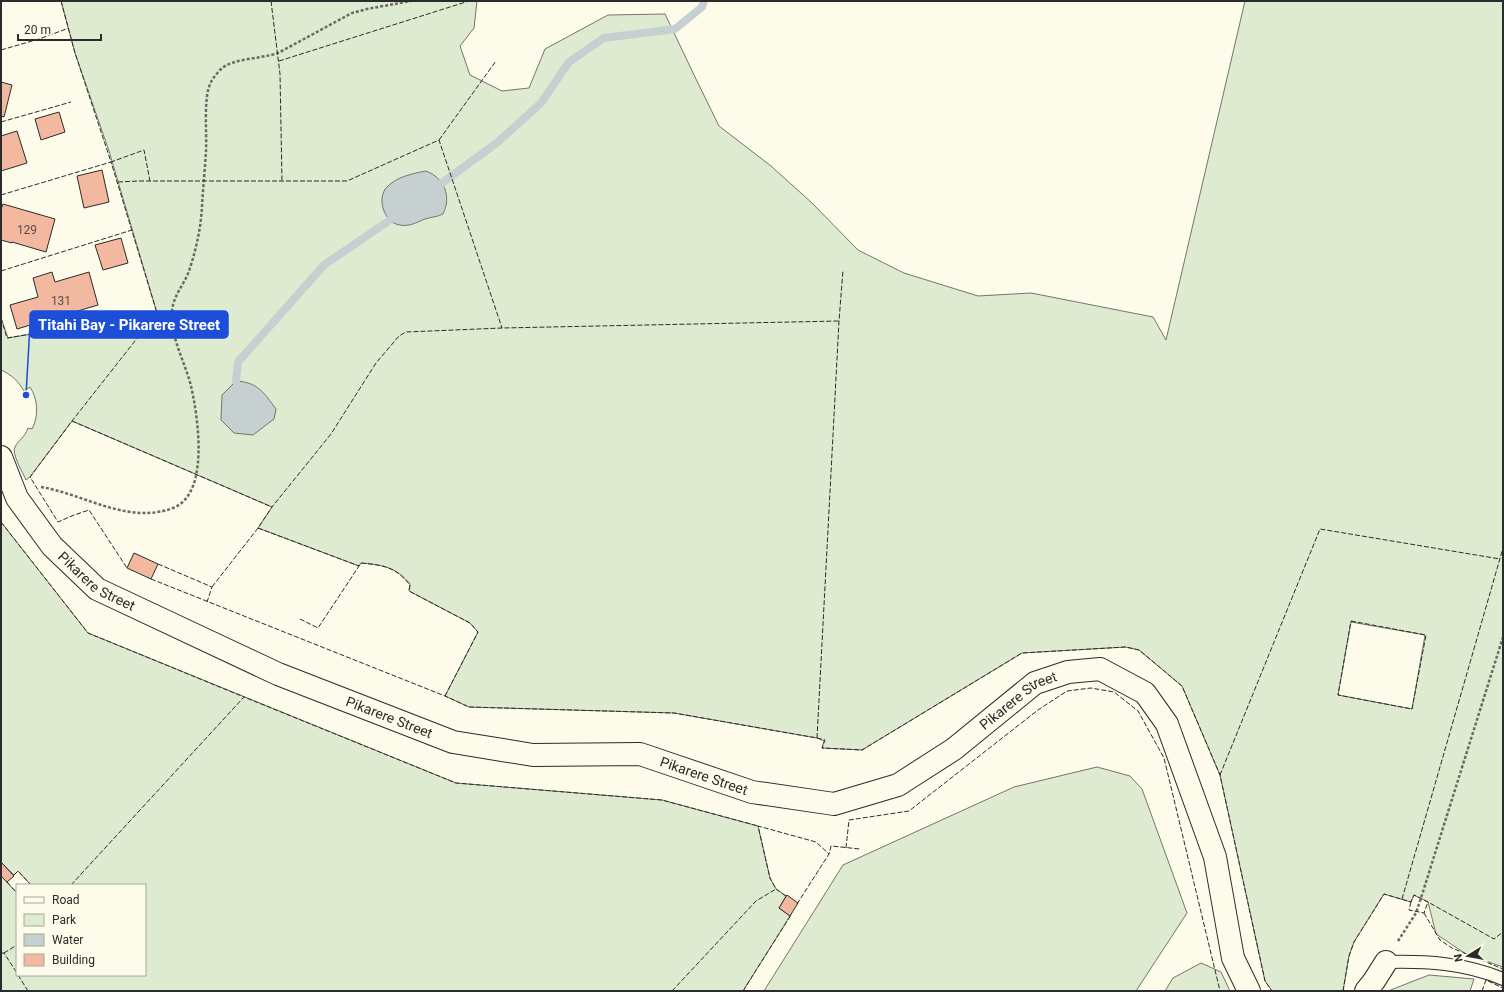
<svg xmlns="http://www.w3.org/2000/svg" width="1504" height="992" font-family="Roboto,sans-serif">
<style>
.green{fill:#deebd1;stroke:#74746e;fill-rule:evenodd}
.water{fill:#c7d0d0;stroke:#74746e}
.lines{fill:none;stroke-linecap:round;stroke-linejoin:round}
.stream{stroke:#c7d0d0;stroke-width:8}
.building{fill:#f2b8a0;stroke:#2b2b2b}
.service-casing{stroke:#2b2b2b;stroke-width:14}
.minor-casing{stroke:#2b2b2b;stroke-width:24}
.path{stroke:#6a6964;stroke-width:2.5;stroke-dasharray:3 2;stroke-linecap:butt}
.service{stroke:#fdfbea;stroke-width:12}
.minor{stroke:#fdfbea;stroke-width:22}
.fence{stroke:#2b2b2b;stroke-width:1;stroke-dasharray:5 2;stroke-linecap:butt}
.labels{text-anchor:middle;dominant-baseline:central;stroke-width:3;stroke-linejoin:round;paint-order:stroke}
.number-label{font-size:12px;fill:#5d4e48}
.street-label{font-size:14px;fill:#2b2b2b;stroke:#fdfbea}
.leader{fill:none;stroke:#1d4ed8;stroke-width:1.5}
.callout-dot{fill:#1d4ed8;stroke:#fdfbea;stroke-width:1.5}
.callout{fill:#1d4ed8;stroke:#1d4ed8;stroke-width:1.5}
.callout-label{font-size:15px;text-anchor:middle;font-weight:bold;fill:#fff}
</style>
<rect width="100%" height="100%" fill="#fdfbea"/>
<!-- green -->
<path class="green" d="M61,1H477L474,28L460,46L470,75L502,91L529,88L545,49L608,15L665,14L695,77L719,126L771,166L812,203L858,250L904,273L978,296L1031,293L1153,317L1166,340L1245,1H1503V967L1466,954L1436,934L1428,902L1414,895L1411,902L1384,894L1354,942L1349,956L1343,991H1272L1265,981L1220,775L1182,686L1139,650L1125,647L1022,653L862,750L822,748L824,741L817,738L674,713L469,707L445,696L478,632L470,623L409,591L410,584C396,567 383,565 361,563L359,566L258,528L272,507L72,421L30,477L26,480C23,473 11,453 15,447C19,439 24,439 28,428L32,429C39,416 38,399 30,387L24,391C18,381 12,375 1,370V318L8,338L157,313L109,151L75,53ZM1351,622L1425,635L1412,709L1338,695Z
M1,522L88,633L456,783L662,800L758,826L770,878L776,889L786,896L779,908L790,916L743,991H1V876L17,893V975H145V885H31L18,871L14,875L1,862Z
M1097,767L1130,776L1142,789L1187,913L1136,991H764L843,865L1014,787Z
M1201,963L1221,972L1230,991H1165L1173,978Z
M1429,975L1474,979L1470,991H1388Z"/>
<!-- water -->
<path class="water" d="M426,171C444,178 452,196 443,214C437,217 431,217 425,219C415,223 408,228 396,224C383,219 377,197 387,187C396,177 414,173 426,171Z
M236,381C258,382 264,393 276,409L274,419L253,435L234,433L221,420L222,395Z"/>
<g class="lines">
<!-- stream -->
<path class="stream" d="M442,183L498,142L541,103L569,62L604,38L675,29L702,7L704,1
M236,381L238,362L324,265L390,220"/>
</g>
<!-- building -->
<path class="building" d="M1,82L12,85L4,117L1,116Z
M59,112L65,132L41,140L35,119Z
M17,131L27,163L1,171V136Z
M102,170L109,202L84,208L77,176Z
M3,204L55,219L46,252L12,242V243L1,240V209Z
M121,238L128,263L103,270L95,245Z
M52,272L55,282L89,272L98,305L17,329L10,305L38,297L33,278Z
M134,553L158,564L151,579L127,568Z
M1,862L14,876L7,882L1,876Z
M787,895L798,903L790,916L779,908Z"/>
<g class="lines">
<!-- service casing -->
<g class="service-casing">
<path id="service" d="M1386,962C1426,961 1465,963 1503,979"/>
</g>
<!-- minor casing -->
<g class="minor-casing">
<g id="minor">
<path id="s1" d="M1,457L17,498L52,546L97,589L278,674L453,742L533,755L640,754L752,792L834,804L898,785L954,749L1035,683L1068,672L1100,669L1145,693L1167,724L1215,857L1233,958L1249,991"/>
<path d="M1366,991L1374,981L1386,962"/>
</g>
</g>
<!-- path -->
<path class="path" d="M41,487C84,494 128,525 173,508C210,494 198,417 191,386C185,362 171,339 172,313C172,297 184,285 189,271C196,250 201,228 202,206C203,188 205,169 206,151C207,132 203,97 211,82C213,78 218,72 221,69C233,58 261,59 278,53L352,13L367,9L411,1
M1398,941L1416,913L1421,898L1503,637"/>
<!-- service -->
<use href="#service" class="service"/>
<!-- minor -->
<use href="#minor" class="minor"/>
<!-- fence -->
<path class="fence" d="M61,1L75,53L111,162L144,150L150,181
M271,1L280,74L282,181
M1,50L39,39L69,28
M279,61L469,1
M1,122L71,102
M439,140L496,61
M118,182L138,181H347L439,140L502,328
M1,195L111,162L157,313L72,421L30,477L58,522L74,515L89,510L127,568
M1,271L132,230
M1,318L7,338L156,313
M72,421L272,507
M1,522L88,633L244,697
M258,528L359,566
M158,564L212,587L207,602
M151,579L445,696L469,707L674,713L817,738L825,740L822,748L862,750L1022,653L1126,647L1139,650L1182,686L1220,775L1265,981L1272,991
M212,587L258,528L272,507L331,434L376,363L399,336L406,332L502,328L839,321
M300,619L318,628L361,563C383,565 396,567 410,585L409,591L470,623L478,632L445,696
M1351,621L1426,635L1412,709L1338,695Z
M817,738L839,321L843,270
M1220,775L1320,529L1500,559
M846,848L849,820L909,811L1038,710L1067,691L1091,688L1114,692L1138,711L1164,758L1220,991
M14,875L18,871L31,885
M7,882L17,893
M71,885L244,697L456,783L662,800L758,826
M786,896L776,889L770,878L758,826L816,842L829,854
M1402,899L1503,548
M1411,902L1409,910L1424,913L1428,902
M797,904L829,854L831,846L860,849
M1424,913L1440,940L1452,948L1503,969
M1,953H4L17,973
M4,953L17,945
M18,975L28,991
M672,991L756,901L776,889
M743,991L791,915
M1343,991L1349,956L1354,942L1384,894L1411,902L1414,895L1428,902L1494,939L1503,932
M1482,991L1486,980L1503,988"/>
</g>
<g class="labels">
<!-- number labels -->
<g class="number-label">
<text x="27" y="230">129</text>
<text x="61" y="301">131</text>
</g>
<!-- street labels -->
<g class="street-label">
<text stroke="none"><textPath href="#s1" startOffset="161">Pikarere Street</textPath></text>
<text stroke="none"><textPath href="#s1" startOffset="1157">Pikarere Street</textPath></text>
<text stroke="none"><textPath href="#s1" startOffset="485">Pikarere Street</textPath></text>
<text stroke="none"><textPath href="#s1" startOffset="809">Pikarere Street</textPath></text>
</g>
</g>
<!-- callouts -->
<path class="leader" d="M26 395L30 325"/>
<circle class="callout-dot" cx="26" cy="395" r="4"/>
<rect class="callout" x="30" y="311" width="198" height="27" rx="4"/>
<g class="callout-label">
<text x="129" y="330">Titahi Bay - Pikarere Street</text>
</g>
<!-- border -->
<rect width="1504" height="992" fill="none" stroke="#2b2b2b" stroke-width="4"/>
<!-- legend -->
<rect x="16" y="884" width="130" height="92" fill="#fdfbea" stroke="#a9a89e"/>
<rect x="24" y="897" width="20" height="6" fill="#fdfbea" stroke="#a9a89e"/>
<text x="52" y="904" font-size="12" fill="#2b2b2b">Road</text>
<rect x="24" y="914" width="20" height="12" fill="#deebd1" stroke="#a9a89e"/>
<text x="52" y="924" font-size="12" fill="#2b2b2b">Park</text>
<rect x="24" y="934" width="20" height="12" fill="#c7d0d0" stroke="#a9a89e"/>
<text x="52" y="944" font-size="12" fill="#2b2b2b">Water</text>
<rect x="24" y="954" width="20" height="12" fill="#f2b8a0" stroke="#a9a89e"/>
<text x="52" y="964" font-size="12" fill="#2b2b2b">Building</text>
<!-- north arrow -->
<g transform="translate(1468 956) rotate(259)" stroke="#fdfbea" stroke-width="3" paint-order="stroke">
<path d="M0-3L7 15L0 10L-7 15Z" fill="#2b2b2b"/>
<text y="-6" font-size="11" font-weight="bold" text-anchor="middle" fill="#2b2b2b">N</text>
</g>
<!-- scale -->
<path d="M18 34v6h83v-6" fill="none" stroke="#2b2b2b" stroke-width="2"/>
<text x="24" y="34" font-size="12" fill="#2b2b2b" stroke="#fdfbea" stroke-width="3" paint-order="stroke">20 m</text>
</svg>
